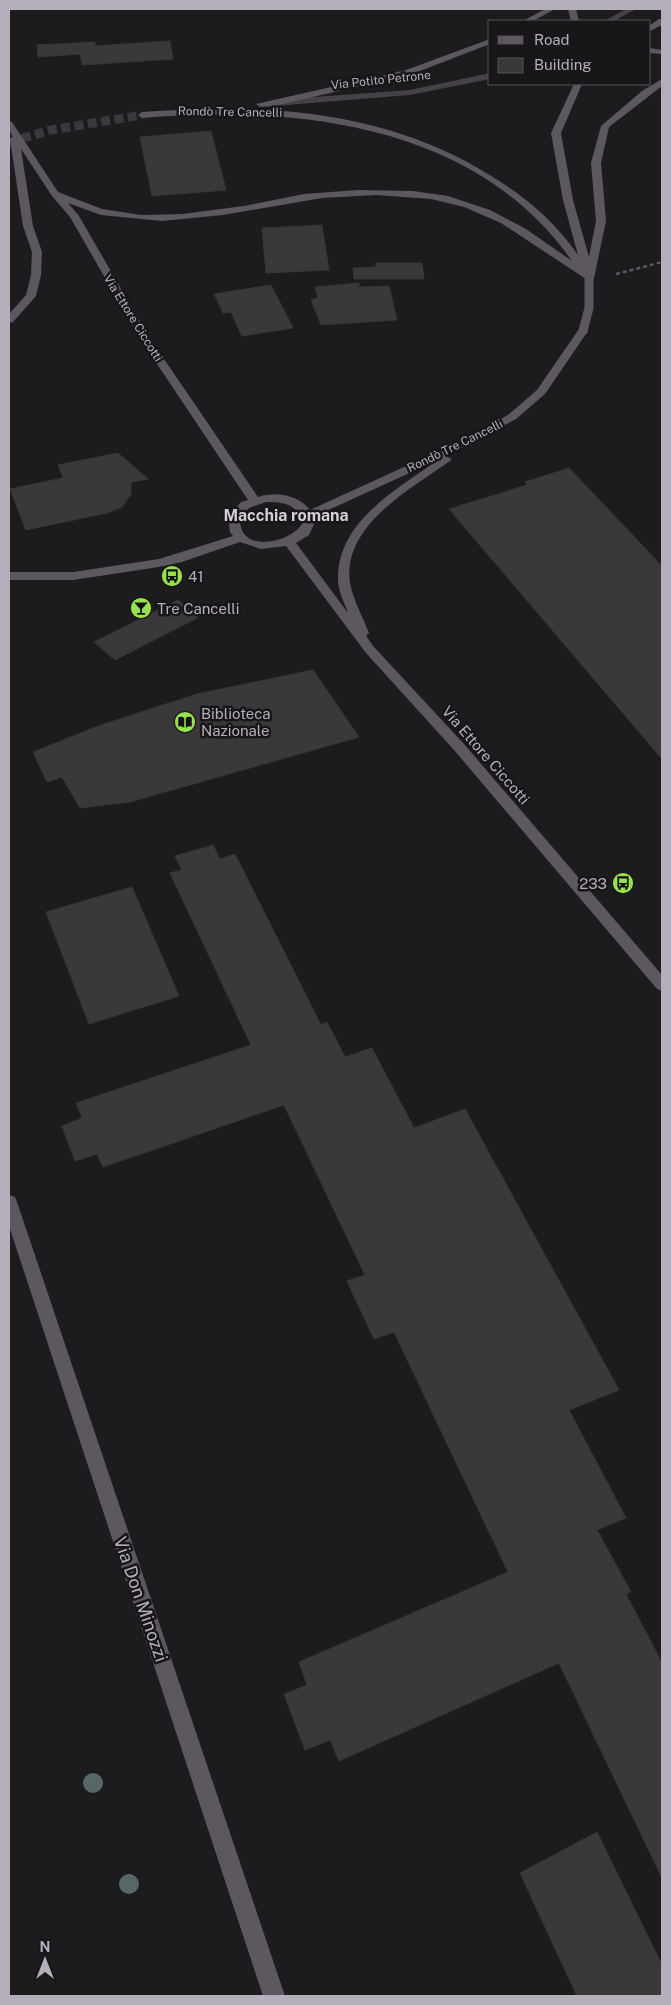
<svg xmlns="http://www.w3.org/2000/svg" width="671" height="2005" font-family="'Public Sans',sans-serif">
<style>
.building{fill:#3b383c;stroke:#383539}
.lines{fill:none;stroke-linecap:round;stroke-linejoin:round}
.major-tunnel{stroke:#3b393d;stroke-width:9;stroke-dasharray:9 4.5;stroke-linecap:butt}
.minor{fill:#454146;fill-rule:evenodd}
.major{fill:#5d5860;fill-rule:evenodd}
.rail{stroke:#5d5960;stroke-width:2.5;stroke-dasharray:4 3;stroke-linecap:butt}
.major-bridge{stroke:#5d5860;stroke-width:9}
.tree{fill:#576666}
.labels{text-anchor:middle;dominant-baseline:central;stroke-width:5;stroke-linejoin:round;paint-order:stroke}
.far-street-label{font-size:12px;fill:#b5afbb;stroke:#181618}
.poi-label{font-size:15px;fill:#b5afbb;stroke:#181618;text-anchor:start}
.street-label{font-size:15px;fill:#b5afbb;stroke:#181618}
.far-district-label{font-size:16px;font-weight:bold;fill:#d4cfd7;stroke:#181618}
.near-street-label{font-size:18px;fill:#b5afbb;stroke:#181618}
</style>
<rect width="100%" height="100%" fill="#1c1b1d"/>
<!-- building -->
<path class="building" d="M170,41L173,59L82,65L79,47Z
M95,42V46L79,47L81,54L38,57L37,45Z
M211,131L226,190L152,196L140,137Z
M322,225L329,270L266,273L262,228Z
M376,263H422L424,279H354L353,268L376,267Z
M359,283V287L389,286L397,320L321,325L311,300L318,298L315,287Z
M271,285L293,328L242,336L231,312L223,313L214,294Z
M118,453L148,479L131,482V494L122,507L107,513L26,530L10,489L63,478L58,465Z
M569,468L662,566V759L449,509L527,485L525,482Z
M178,600L199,617L115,660L94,642Z
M313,670L359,737L130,802L80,808L62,777L47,782L33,752L101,725L197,694Z
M213,845L220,859L235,854L321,1025L327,1022L345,1057L372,1048L414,1128L465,1109L619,1390L569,1410L626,1518L597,1530L631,1592L626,1594L662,1663V1878L559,1663L339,1761L330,1740L305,1750L284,1694L307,1685L299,1662L508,1572L394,1332L374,1339L347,1281L365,1275L284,1105L103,1167L97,1154L75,1161L62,1126L82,1118L76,1103L251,1045L170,873L182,870L175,856Z
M132,887L179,996L89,1024L46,912Z
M597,1832L662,1965V1996H577L520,1873Z"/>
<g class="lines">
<!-- major-tunnel -->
<path class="major-tunnel" d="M9,142L51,130L142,115"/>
<!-- minor -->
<path class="minor" d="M626,9H636L614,21H604Z
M490,73V79L410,95L274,106L270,103L274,100L410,90Z"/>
<!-- major -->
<path class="major" d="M545,9H555L533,21H523Z
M568,9H576L579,21H571Z
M659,19H662V25L650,31V25Z
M490,39V44L412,74L274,106L260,107L256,104L406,70Z
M650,48L662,50V54L650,53Z
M662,79V86L609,127L601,163L606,221L594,278L589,281L501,223L464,207L431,199L376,195L322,198L223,215L162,221L101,215L68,203L79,216L149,337L258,497C275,491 299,495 310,510L463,440L508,415L537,390L579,329H587L588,331L545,394L516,419L446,456L452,459L450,461C411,489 342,525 350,583C353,600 363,617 369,633L366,636L374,647L464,744L662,975V991L657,989L454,750L366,653L286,546L261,549L240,542L182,562L159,567L73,580H9V572H73L159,559L233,536L230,532L228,517L241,502L248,500L139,337L70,217L52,196L21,149L33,226L42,252L41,275L36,296L13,322L9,323V314L26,295L31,275L32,252L23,226L10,139L13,137L9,130V121L12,122L58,192L102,209L141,215L182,214L244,206L304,194L358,190L413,191L448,196L490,210L526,229L572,261C475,123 297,105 142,118L138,115L142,112C259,103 379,109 483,171C522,194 552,218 578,255L563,200L551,133L574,84H582L561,133L573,200L589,257L596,221L591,163L601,126L642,91ZM438,460C397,489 337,522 338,579C338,591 344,602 348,613L296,543L309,535L315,522L313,517ZM266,502C285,502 296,504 303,522C295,540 251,552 242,530C240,526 240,521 240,518L249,508Z
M9,1195L15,1197L17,1202L285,1996H263L9,1226Z"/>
<!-- rail -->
<path class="rail" d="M616,274L662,262"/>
<!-- major-bridge -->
<path class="major-bridge" d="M583,331L589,308V278"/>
</g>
<!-- trees -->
<g class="tree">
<circle cx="93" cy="1783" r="10"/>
<circle cx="129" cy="1884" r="10"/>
</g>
<!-- icons -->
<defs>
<g id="bus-disc" transform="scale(1.125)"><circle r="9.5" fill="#97e14f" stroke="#181618"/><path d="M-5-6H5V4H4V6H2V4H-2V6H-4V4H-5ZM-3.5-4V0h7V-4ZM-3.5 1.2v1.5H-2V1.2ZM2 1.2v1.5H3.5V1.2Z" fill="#111"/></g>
<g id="bar-disc" transform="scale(1.125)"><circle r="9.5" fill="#97e14f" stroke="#181618"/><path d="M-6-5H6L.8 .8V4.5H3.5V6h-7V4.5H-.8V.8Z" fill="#111"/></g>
<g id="library-disc" transform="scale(1.125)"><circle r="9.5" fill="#97e14f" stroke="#181618"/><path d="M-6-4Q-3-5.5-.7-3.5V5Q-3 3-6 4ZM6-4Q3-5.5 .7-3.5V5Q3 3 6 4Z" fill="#111"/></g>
</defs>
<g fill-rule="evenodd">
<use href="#bus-disc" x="172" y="576"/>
<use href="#bar-disc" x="141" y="608"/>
<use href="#library-disc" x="185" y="722"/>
<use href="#bus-disc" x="623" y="883"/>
</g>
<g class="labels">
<!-- far-street labels -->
<g class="far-street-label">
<text transform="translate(381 80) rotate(-6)">Via Potito Petrone</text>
<text transform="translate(230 112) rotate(1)">Rondò Tre Cancelli</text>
<text transform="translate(133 318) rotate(58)">Via Ettore Ciccotti</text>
<text transform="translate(455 446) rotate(-26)">Rondò Tre Cancelli</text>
</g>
<!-- poi labels -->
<g class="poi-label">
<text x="188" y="576">41</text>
<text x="157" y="608">Tre Cancelli</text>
<text x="201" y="713">Biblioteca<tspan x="201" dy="17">Nazionale</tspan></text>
<text x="607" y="883" text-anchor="end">233</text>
</g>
<!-- street labels -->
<g class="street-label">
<text transform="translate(486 755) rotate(49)">Via Ettore Ciccotti</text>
</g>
<!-- far-district labels -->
<g class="far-district-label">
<text x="286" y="515">Macchia romana</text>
</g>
<!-- near-street labels -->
<g class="near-street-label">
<text transform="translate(141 1599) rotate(71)">Via Don Minozzi</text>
</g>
</g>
<!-- border -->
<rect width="671" height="2005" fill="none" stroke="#b5afbb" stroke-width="20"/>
<!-- legend -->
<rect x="488" y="20" width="162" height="65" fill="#181618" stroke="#575359"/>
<rect x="498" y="36" width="25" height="8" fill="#5d5860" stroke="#575359"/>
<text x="534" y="45" font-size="15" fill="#b5afbb">Road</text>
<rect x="498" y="58" width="25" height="15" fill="#3b383c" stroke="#575359"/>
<text x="534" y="70" font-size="15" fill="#b5afbb">Building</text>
<!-- north arrow -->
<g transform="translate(45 1960)" stroke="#181618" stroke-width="4" paint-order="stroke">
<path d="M0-4L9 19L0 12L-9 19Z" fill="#b5afbb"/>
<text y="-8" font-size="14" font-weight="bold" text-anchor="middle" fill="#b5afbb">N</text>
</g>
</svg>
